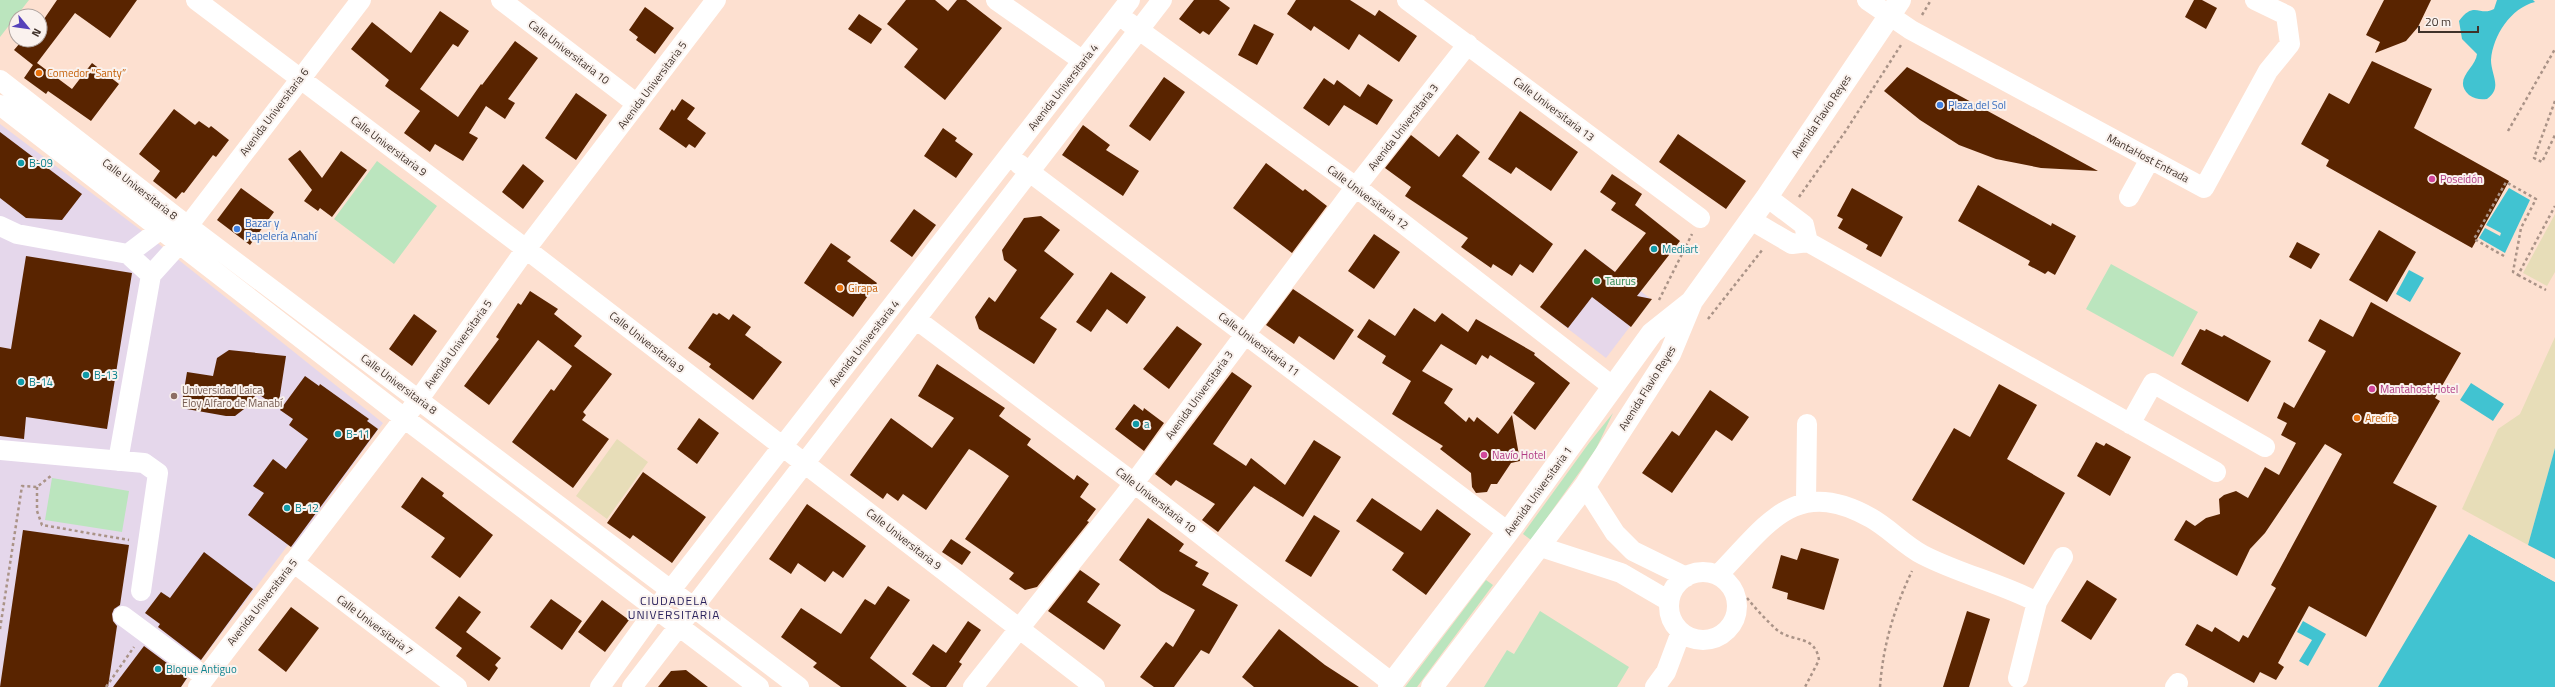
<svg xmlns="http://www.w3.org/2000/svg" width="2555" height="687" font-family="'Titillium Web',sans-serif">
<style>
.commercial{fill:#e6d7ea}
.education{fill:#e5d7eb}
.green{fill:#bbe5be}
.sand{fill:#e7ddb8}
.water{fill:#41c3d1}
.pier{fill:#fde0d0}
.building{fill:#592400}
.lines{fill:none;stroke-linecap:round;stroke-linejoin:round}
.path{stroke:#aa9387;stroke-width:2.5;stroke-dasharray:3 3;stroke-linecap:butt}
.minor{stroke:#fff;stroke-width:20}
.major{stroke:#fff;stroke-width:22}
.food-dot{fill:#e8710a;stroke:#faf2ee;stroke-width:1.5}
.shop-dot{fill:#3f7fe0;stroke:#faf2ee;stroke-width:1.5}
.culture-dot{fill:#0f9aa8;stroke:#faf2ee;stroke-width:1.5}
.hotel-dot{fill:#d1479c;stroke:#faf2ee;stroke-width:1.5}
.leisure-dot{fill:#2e9e5b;stroke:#faf2ee;stroke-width:1.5}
.education-dot{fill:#8d6e63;stroke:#faf2ee;stroke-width:1.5}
.labels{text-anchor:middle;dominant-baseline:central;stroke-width:4;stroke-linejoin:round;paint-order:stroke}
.street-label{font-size:11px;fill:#40322a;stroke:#faf2ee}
.food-label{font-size:11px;fill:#c56008;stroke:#faf2ee;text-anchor:start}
.shop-label{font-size:11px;fill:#366cbe;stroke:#faf2ee;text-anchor:start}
.culture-label{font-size:11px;fill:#0d838f;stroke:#faf2ee;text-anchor:start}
.hotel-label{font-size:11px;fill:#b23c85;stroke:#faf2ee;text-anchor:start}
.leisure-label{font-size:11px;fill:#27864d;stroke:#faf2ee;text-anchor:start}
.education-label{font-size:11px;fill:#785e54;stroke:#faf2ee;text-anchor:start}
.neighbourhood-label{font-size:12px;letter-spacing:1px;fill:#2b235d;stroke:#faf2ee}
</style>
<rect width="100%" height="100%" fill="#fde0d0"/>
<!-- commercial -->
<path class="commercial" d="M1585,249L1651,299L1606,358L1541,308Z"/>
<!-- education -->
<path class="education" d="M0,124L150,237L383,423L293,548L288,545L181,687H0Z"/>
<!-- green -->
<path class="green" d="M0,0H29L0,37Z
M377,161L437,206L394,264L334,219Z
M2111,264L2198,312L2173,357L2086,309Z
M1613,413L1596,449L1531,540L1523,534L1589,443Z
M52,478L129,491L122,532L45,520Z
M1486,580L1493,585L1417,687H1405Z
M1540,611L1629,667L1617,687H1484L1507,650L1514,654Z"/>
<!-- sand -->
<path class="sand" d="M2555,214V272L2547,286L2523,273Z
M2555,337V448L2528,545L2462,509L2498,429L2520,414Z
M617,439L648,462L607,519L576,496Z"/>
<!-- water -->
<path class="water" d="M2497,0H2533L2535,2C2511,8 2493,35 2491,60C2491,75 2503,88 2487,99C2480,100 2475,99 2469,95C2452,79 2476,68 2477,54L2462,39L2459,21C2474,0 2480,17 2494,9Z
M2509,188L2530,200L2505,253L2479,238L2485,228L2500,236L2501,233L2486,225Z
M2409,270L2424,278L2410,302L2396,294Z
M2471,383L2504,404L2493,421L2460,400Z
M2555,448V559L2528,545Z
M2469,534L2555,582V687H2378Z
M2303,621L2326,634L2308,666L2299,661L2312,640L2297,632Z"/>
<!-- pier -->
<path class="pier" d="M2470,533L2555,579V582L2469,534Z"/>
<!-- building -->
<path class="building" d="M57,0H137L110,38L75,13L37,63L72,89L92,63L119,84L91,121L48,91L46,94L24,78L33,65L14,50L20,43L11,37L16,30V40H40V20L42,22Z
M906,0H935L948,11L957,0H966L1002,28L945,100L904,67L918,49L887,24Z
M1194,0H1219L1230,8L1209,35L1203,31L1200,34L1179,19Z
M1296,0H1350L1375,16L1379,10L1417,36L1399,62L1359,34L1349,50L1314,26L1311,31L1287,14Z
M2194,0H2202L2217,8L2206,29L2185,17Z
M2384,0H2431L2418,27L2406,41L2375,53L2380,42L2366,35Z
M645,7L674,28L655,54L636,40L638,37L629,30Z
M440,11L469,31L458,47L453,44L420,89L458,117L481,84L482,85L515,41L538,58L508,99L515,103L505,119L486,106L469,133L478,138L463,161L435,144L430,152L404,133L420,111L385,86L389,80L351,49L372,22L411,53Z
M859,14L882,29L871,44L848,29Z
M1254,24L1274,34L1257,65L1238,55Z
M2372,61L2432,89L2414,128L2509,181L2472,248L2326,166L2329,160L2301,144L2329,93L2349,104Z
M1907,67L2098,171L2041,168L1996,159L1959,145L1920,120L1884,91Z
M1164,77L1185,92L1150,141L1129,126Z
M1324,78L1334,85L1337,80L1360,97L1368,84L1393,100L1377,125L1344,105L1329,126L1303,108Z
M576,93L607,115L576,160L545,138Z
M682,99L695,108L687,119L706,133L695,148L689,144L686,148L659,129L672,109L674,111Z
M174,109L195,125L199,121L209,128L211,126L229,140L216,157L213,155L184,193L182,192L176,199L153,181L160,171L139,154Z
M1520,111L1578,152L1551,191L1516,167L1511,174L1488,159Z
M1083,125L1110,145L1106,150L1139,171L1123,196L1062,155Z
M943,128L957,138L955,141L973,154L956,178L924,156Z
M0,132L82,194L62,220L26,218L0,198Z
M1457,134L1480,152L1462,176L1553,244L1533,273L1520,264L1512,276L1493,264L1491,268L1461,247L1468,238L1405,196L1411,187L1385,168L1411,135L1439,157Z
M1678,134L1746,181L1726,209L1659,162Z
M300,150L322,178L341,151L367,170L332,217L320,208L318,211L304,201L312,190L288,159Z
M1266,163L1303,191L1305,189L1327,206L1292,253L1233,208Z
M523,164L544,181L523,209L502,192Z
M1612,174L1642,194L1635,205L1680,241L1637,296L1652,299L1631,327L1592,297L1568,328L1540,307L1585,249L1615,272L1646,233L1611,210L1616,203L1600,192Z
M1978,185L2051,226L2052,223L2076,236L2055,275L2048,271L2045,274L2028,265L2030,261L1958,221Z
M241,188L274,212L250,245L217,220Z
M1852,188L1903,217L1881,257L1866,249L1868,245L1838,228L1843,219L1837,216Z
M914,209L936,225L912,257L890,241Z
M1041,216L1060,230L1044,251L1074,274L1040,318L1057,329L1034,364L979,329L975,317L989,297L995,302L1017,270L1004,260L1002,250L1024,218Z
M2379,230L2416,252L2387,302L2349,280Z
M1374,234L1400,252L1374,289L1348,271Z
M2297,242L2320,254L2311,269L2289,257Z
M831,243L851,257L847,261L877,283L853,317L804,283Z
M26,256L132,273L107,429L26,417L24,439L0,436V347L11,349Z
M1111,272L1146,297L1127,324L1107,309L1091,332L1076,322Z
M1293,289L1354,330L1334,360L1299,336L1294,344L1266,325Z
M530,291L558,309L554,314L582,336L574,346L612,374L583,412L586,415L582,420L609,439L573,488L512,442L551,389L554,391L572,366L538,340L489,405L464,386L499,339L496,337L518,303L521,305Z
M2371,302L2461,353L2435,398L2440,401L2393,483L2437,506L2366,637L2309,606L2278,663L2284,667L2276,680L2260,672L2254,683L2185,645L2197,624L2212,632L2215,627L2239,642L2243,635L2248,638L2276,588L2271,585L2342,454L2325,444L2265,533L2250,549L2237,576L2174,540L2186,520L2195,526L2206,518L2220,514L2219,499L2224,495L2236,491L2248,498L2265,467L2279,475L2296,443L2281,435L2287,423L2277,418L2284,402L2294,408L2326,351L2308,341L2320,319L2353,337Z
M1414,308L1435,322L1442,313L1468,332L1476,319L1535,353L1534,355L1570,383L1535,430L1513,413L1535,383L1490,355L1488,359L1482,355L1476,365L1441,344L1422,371L1453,389L1444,403L1466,422L1469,417L1474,422L1477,417L1498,434L1512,415L1520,461L1511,463L1497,484H1491L1487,492L1476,493L1472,487L1471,473L1440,449L1443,446L1392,414L1411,381L1382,363L1386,356L1357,337L1369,319L1395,336Z
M713,313L717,315L719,313L729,320L733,314L751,327L745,335L782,362L753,400L709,367L711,364L688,348Z
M414,314L437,331L412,366L389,349Z
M1177,326L1202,344L1169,389L1143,369Z
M2200,329L2205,331L2206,329L2222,337L2224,335L2271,361L2248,402L2181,364Z
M229,350L286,356L278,408L257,393L248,406L235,416H226L181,408L187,372L213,376L217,358Z
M937,364L1005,408L999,416L1031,439L1027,445L1074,480L1077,475L1089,484L1080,497L1096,509L1087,521L1089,522L1037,587L1025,590L1009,579L1014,573L965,539L1009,476L973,451L969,449L926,510L903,494L898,501L887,493L883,499L850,475L891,418L932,448L954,418L918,396Z
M1232,372L1252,386L1213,444L1246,466L1251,458L1285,485L1314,440L1341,457L1303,517L1254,486L1218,532L1202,520L1215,504L1176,480L1171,486L1155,474Z
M305,376L319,386L320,384L369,419L367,421L378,429L291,547L248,515L264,493L253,486L273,459L286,469L308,439L289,425L293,419L280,410Z
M1999,384L2037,405L2007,459L2065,493L2024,565L1912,500L1954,428L1970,437Z
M1710,390L1749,417L1732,441L1716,430L1672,493L1642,473L1672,431L1679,436Z
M1134,404L1143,411L1144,408L1164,423L1144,451L1115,429Z
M699,418L719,433L697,464L677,449Z
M2096,442L2104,446L2106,443L2131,457L2110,496L2077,476Z
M643,472L706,517L672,563L633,535L630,539L607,523Z
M422,477L444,493L442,496L493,535L460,578L431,557L445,538L401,507Z
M1372,498L1421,531L1437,509L1471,534L1426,595L1392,570L1404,553L1356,521Z
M807,504L866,546L843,578L833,571L825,582L798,563L791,574L769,559Z
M1314,515L1340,531L1311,577L1285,561Z
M1148,518L1184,544L1179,551L1198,562L1195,566L1209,573L1202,585L1238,605L1209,654L1201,650L1174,687H1154L1140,677L1166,642L1173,647L1195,610L1161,591L1119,560Z
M23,530L129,545L120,605L114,609L112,614L113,621L117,626L108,687H0Z
M951,539L971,552L962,565L942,552Z
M1801,548L1839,559L1824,610L1787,599L1788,593L1772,588L1781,555L1797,560Z
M204,552L253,589L201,660L158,627L160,624L145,613L161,592L170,598Z
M1080,570L1100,584L1087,602L1121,625L1104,650L1048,611Z
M2087,580L2117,599L2091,640L2061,621Z
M888,586L910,600L870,658L907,687H841L813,667L817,663L781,637L801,608L841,634L865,599L875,605Z
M459,596L481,612L466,632L501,658L495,665L498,668L489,681L456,656L462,648L435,628Z
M551,599L582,621L562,650L530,627Z
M602,600L629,620L605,652L578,632Z
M291,607L319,628L286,672L258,650Z
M1967,611L1990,619L1969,687H1943Z
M968,621L981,630L959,662L962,664L946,687H931L912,674L933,644L946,653Z
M1279,629L1325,665L1359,687H1254L1242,677Z
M144,646L187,678L181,687H113Z
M686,670L708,687H658L671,671Z"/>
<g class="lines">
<!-- path -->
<path class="path" d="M1922,15L1931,0
M2555,101L2534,158L2542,162L2555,135
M2508,131L2555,49
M1799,197L1845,132L1901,45
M2504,256L2474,239L2506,182L2536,199L2521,228L2513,272L2518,275L2555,206
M2518,275L2546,290
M1659,300L1692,234
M1708,319L1763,249
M37,487V511L42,525L129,540
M1747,598C1756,609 1766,620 1777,630C1793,643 1815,634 1819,660L1805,687
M0,629L22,486L37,487L52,475
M106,687L134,647
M1880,687C1883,645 1894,609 1912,571"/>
<!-- minor -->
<path class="minor" d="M196,0L526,249L1095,687
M501,0L637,104
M996,0L1083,61
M1407,0L1700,218
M1867,0L1911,30L2204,188L2268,71L2290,44L2286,15L2255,0
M1128,22L1356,187L1612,386
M0,80L176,217L799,687
M0,105L404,418L759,687
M1019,164L1508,532
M1767,197L1804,225L1808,242
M2129,197L2150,159
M1751,220L1792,244L1808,242L2216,472
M0,226L17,234L128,254L151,275
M188,226L361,0
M128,254L170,222
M917,320L1134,483L1392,683
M2130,424L2153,383L2265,447
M0,450L144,463L158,473L141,591
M118,461L151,275L179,244
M1585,486L1615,533L1633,551L1686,577
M1806,501L1807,424
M1541,547L1621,573L1669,601
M293,562L457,687
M1669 606a34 34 0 1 1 68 0a34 34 0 1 1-68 0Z
M1718,575C1767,525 1795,475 1871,518C1889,528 1904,545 1923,555C1960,574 2000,583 2037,602
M123,616L205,677
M2018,678L2037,602L2063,557
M198,687L419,399L526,249L716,0
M600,687L656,609L1130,0
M632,687L1162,0
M973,687L1125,495L1348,197L1468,44
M1655,687L1666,672L1681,632
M2175,687L2178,683"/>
<!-- major -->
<path class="major" d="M1389,687L1508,532L1652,333L1691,302
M1432,687L1585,486L1670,354L1692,301L1767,197L1900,0"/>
</g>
<!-- markers -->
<g class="food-dot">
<circle cx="39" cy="73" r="4"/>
<circle cx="840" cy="288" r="4"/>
<circle cx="2357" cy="418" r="4"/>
</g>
<g class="shop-dot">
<circle cx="1940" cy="105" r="4"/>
<circle cx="237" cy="229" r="4"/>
</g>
<g class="culture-dot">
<circle cx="21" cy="163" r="4"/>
<circle cx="1654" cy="249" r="4"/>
<circle cx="86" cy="375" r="4"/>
<circle cx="21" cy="382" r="4"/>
<circle cx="1136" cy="424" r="4"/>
<circle cx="338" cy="434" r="4"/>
<circle cx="287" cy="508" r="4"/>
<circle cx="158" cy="669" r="4"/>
</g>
<g class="hotel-dot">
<circle cx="2432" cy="179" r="4"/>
<circle cx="2372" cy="389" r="4"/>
<circle cx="1484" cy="455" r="4"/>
</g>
<circle class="leisure-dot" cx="1597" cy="281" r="4"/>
<circle class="education-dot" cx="174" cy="396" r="4"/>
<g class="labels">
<!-- street labels -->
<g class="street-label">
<text transform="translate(569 52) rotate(37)">Calle Universitaria 10</text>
<text transform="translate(652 85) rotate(-53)">Avenida Universitaria 5</text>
<text transform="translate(1063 87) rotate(-52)">Avenida Universitaria 4</text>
<text transform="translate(1554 109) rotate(37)">Calle Universitaria 13</text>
<text transform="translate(274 112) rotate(-53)">Avenida Universitaria 6</text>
<text transform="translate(1821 116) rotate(-56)">Avenida Flavio Reyes</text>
<text transform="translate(1403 127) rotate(-52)">Avenida Universitaria 3</text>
<text transform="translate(389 146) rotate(37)">Calle Universitaria 9</text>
<text transform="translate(2148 158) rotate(28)">MantaHost Entrada</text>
<text transform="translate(140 189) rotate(38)">Calle Universitaria 8</text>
<text transform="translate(1368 197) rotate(37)">Calle Universitaria 12</text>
<text transform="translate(647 342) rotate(38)">Calle Universitaria 9</text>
<text transform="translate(864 343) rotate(-52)">Avenida Universitaria 4</text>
<text transform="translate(458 344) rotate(-54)">Avenida Universitaria 5</text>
<text transform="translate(1259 344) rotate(37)">Calle Universitaria 11</text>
<text transform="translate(399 384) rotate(37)">Calle Universitaria 8</text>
<text transform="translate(1647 388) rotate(-58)">Avenida Flavio Reyes</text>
<text transform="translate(1199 395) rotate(-54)">Avenida Universitaria 3</text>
<text transform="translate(1538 491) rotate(-54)">Avenida Universitaria 1</text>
<text transform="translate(1156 500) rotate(38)">Calle Universitaria 10</text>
<text transform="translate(904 539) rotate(38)">Calle Universitaria 9</text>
<text transform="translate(262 602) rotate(-52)">Avenida Universitaria 5</text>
<text transform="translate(375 625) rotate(37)">Calle Universitaria 7</text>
</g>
<!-- food labels -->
<g class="food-label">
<text x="47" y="73">Comedor “Santy”</text>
<text x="848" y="288">Girapa</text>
<text x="2365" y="418">Arecife</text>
</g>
<!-- shop labels -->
<g class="shop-label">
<text x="1948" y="105">Plaza del Sol</text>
<text x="245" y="223">Bazar y<tspan x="245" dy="13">Papelería Anahí</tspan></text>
</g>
<!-- culture labels -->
<g class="culture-label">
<text x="29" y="163">B-09</text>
<text x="1662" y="249">Mediart</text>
<text x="94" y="375">B-13</text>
<text x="29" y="382">B-14</text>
<text x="1144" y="424">a</text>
<text x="346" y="434">B-11</text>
<text x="295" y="508">B-12</text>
<text x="166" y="669">Bloque Antiguo</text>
</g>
<!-- hotel labels -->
<g class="hotel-label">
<text x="2440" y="179">Poseidón</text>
<text x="2380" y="389">Mantahost Hotel</text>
<text x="1492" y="455">Navío Hotel</text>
</g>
<!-- leisure labels -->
<g class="leisure-label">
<text x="1605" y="281">Taurus</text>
</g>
<!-- education labels -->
<g class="education-label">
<text x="182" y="390">Universidad Laica<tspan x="182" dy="13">Eloy Alfaro de Manabí</tspan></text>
</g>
<!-- neighbourhood labels -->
<g class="neighbourhood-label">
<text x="674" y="600">CIUDADELA<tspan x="674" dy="14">UNIVERSITARIA</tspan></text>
</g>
</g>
<!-- north arrow -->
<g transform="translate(28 28) rotate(119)"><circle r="19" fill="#faf2ee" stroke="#b0a5a0"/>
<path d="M0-3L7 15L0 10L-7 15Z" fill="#5642ba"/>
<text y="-6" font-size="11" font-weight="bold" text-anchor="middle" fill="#40322a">N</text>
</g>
<!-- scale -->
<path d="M2419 26v6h59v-6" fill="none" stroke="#40322a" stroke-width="2"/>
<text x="2425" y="26" font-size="12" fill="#40322a" stroke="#faf2ee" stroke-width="3" paint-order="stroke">20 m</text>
</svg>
